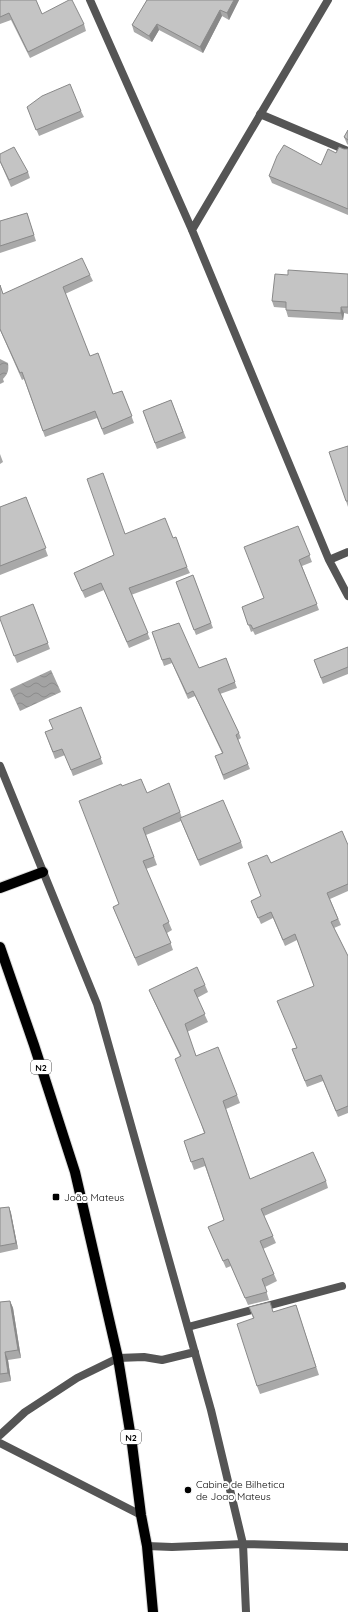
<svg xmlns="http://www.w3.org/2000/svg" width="348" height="1612" font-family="Quicksand,sans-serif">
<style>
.water{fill:url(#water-waves)}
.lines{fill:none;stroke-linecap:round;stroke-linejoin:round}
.primary-casing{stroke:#dbdbdb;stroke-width:12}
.service{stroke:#555;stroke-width:8}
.minor{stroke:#555;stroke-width:8}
.primary{stroke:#000;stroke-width:10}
.wall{fill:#a9a9a9}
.shaded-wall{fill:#898989}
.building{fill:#c4c4c4;stroke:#898989}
.poi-dot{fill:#000;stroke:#fff;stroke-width:1.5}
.labels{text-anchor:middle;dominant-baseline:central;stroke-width:4;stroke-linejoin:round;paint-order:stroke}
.shield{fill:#fff;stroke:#4c4c4c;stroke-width:1}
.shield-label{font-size:9px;font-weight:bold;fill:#000}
.poi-label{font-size:10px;fill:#000;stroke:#fff;text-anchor:start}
</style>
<defs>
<pattern id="water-waves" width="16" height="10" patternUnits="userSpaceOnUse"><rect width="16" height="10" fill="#a3a3a3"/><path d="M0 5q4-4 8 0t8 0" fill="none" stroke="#8b8b8b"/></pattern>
</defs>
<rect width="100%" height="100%" fill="#fff"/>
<!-- water -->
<path class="water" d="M0,359L8,363C9,370 8,374 3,379L4,382L0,384Z
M51,670L61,692L20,711L10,689Z"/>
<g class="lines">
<!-- primary casing -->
<g class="primary-casing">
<path id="primary" d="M0,888L43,872
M0,947L34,1045L75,1172L118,1358L132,1444L141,1515L147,1546L153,1612"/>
</g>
<!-- service -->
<path class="service" d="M188,1327L342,1286"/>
<!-- minor -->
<path class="minor" d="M90,0L192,230L329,560L348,596
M260,114L348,151
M192,230L328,0
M329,560L348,552
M0,766L97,1004L211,1410L243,1544L246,1612
M0,1435L25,1412L77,1378L118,1358L144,1357L162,1360L195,1352
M0,1443L141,1515
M147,1546L172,1547L243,1544L348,1547"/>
<!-- primary -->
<use href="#primary" class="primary"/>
</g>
<!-- wall -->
<path class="wall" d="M0,0L42,14L84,24L86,31L30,58L11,20L0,24Z
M147,0H239L229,20L222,16L203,53L159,30L152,42L134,32L132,25Z
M27,107L81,111L84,117L39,136Z
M348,130V145L347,144L344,137Z
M344,149H348V215L272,183L269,176L321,165L336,153Z
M0,154L28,172L30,178L11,187L0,162Z
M27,213L36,241L0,253V221Z
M348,274V314L344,313L343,320L288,317L286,310V308L274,307L272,301L288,275Z
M90,275L93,281L65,294L90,356L113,394L122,391L134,423L104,435L97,418L45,437L24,379L22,380L0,330V285L3,294Z
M171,400L186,438L157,449L143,411Z
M348,446V507L346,501Z
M0,454L3,462L0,464Z
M26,497L48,556L0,575V507Z
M298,526L312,562L302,566L319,610L255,635L253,631L251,632L242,607L264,598Z
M125,534L173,538L187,567L190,573L131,595L150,639L129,648L104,590L85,598L74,573L114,555Z
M193,575L213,628L196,635L176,582Z
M33,604L50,649L17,663L2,624Z
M152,632L199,668L226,658L237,688L220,694L239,733L241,738L238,740L250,769L224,780L217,761L222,753L195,696L188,699L172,663L164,666Z
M348,647V674L323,684L314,660Z
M81,707L103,764L73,776L65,755L55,759L45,732L53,729Z
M122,786L147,793L180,812L182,818L241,842L243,848L200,866L181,821L146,835L157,865L146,869L172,930L167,933L173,950L138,966L113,907L119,904Z
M348,845V891L330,899L341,925L334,928L348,956V1113L338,1117L323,1081L307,1087L292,1049L296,1048L314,986L297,940L285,946L273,918L261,924L251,901L261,896L271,863Z
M205,985L208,992L197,998L208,1022L187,1032L196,1056L237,1095L240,1103L226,1109L250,1179L326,1181L328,1188L264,1216L276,1243L263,1249L277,1281L265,1287L269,1300L248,1305L231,1266L226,1268L208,1227L224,1220L205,1166L194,1170L184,1141L204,1133L180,1056L152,997L149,990Z
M9,1207L11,1213L18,1249L0,1253V1208Z
M10,1301L13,1308L21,1358L8,1360L11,1381L0,1383V1302Z
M296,1305L319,1375L260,1394L257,1386L253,1318L249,1307L274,1312Z"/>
<!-- shaded-wall -->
<path class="shaded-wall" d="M234,0H239L229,20L227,13Z
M220,10L222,16L203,53L200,47Z
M157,24L159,30L152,42L149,36Z
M341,307L344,313L343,320L341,313Z
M9,1207L11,1213L18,1249L16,1243Z
M10,1301L13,1308L21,1358L18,1350Z
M5,1352L8,1360L11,1381L8,1373Z"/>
<!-- building -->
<path class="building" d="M0,0H36L42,14L69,0H72L84,24L28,52L9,13L0,17Z
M147,0H234L227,13L220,10L200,47L157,24L149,36L132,25Z
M70,84L81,111L36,130L27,107L42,96Z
M348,130V140L344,137Z
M284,145L321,165L328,149L336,153L339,147L344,149H348V209L269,176L277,156Z
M14,147L28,172L9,180L0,161V154Z
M27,213L34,235L0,246V221Z
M82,258L90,275L63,287L90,356L98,353L113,394L122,391L132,416L102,429L95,411L43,431L22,372L20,373L0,329V285L3,294Z
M288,270L348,274V307H341V313L286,310V302L272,301L275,274L288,275Z
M171,400L183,432L155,443L143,411Z
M348,446V501H346L329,452Z
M103,473L125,534L165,518L173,538L176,537L187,567L129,588L148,633L127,642L101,583L82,591L74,573L114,555L87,479Z
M26,497L46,548L0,566V507Z
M298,526L310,555L299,560L317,604L253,629L251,625H248L242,607L264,598L244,547Z
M193,575L211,623L194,630L176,582Z
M33,604L48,643L14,656L0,619V617Z
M179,623L199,668L226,658L235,682L218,689L239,733L236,735L248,764L223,775L215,756L223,753L193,691L187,694L170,658L162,660L152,632Z
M348,647V667L321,678L314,660Z
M81,707L101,758L71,770L62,749L53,752L45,732L53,729L49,720Z
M141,779L147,793L169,783L180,812L143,828L154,857L143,861L169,922L163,925L171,943L135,958L113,907L119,904L79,801L121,784L122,786Z
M223,800L241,842L198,860L180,818Z
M342,831L348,845V884L327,893L338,919L331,922L348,956V1106L336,1111L321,1075L305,1081L292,1049L297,1048L277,1001L314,986L295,934L283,940L271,912L258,918L251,901L261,896L248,863L267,855L271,863Z
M197,967L205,985L194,990L205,1014L185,1024L196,1056L218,1047L237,1095L223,1101L250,1179L313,1152L326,1181L261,1209L273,1236L260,1241L274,1274L262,1279L267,1292L245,1298L228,1259L223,1261L208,1227L224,1220L203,1158L191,1162L184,1141L205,1133L175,1059L181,1056L149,990Z
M9,1207L16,1243L0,1246V1208Z
M10,1301L18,1350L5,1352L8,1373L0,1374V1302Z
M270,1302L273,1312L296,1305L316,1367L257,1386L237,1324L254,1318L249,1307Z"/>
<!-- markers -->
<g class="poi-dot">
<rect x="52" y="1193" width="8" height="8" rx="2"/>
<circle cx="188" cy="1490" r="4"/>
</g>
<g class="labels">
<!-- shield labels -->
<g class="shield">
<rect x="31" y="1060" width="20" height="14" rx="3"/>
<rect x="121" y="1430" width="20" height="14" rx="3"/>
</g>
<g class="shield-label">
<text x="41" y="1067">N2</text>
<text x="131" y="1437">N2</text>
</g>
<!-- poi labels -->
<g class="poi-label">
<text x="64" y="1197">João Mateus</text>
<text x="196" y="1484">Cabine de Bilhetica<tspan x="196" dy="12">de Joao Mateus</tspan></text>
</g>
</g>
</svg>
